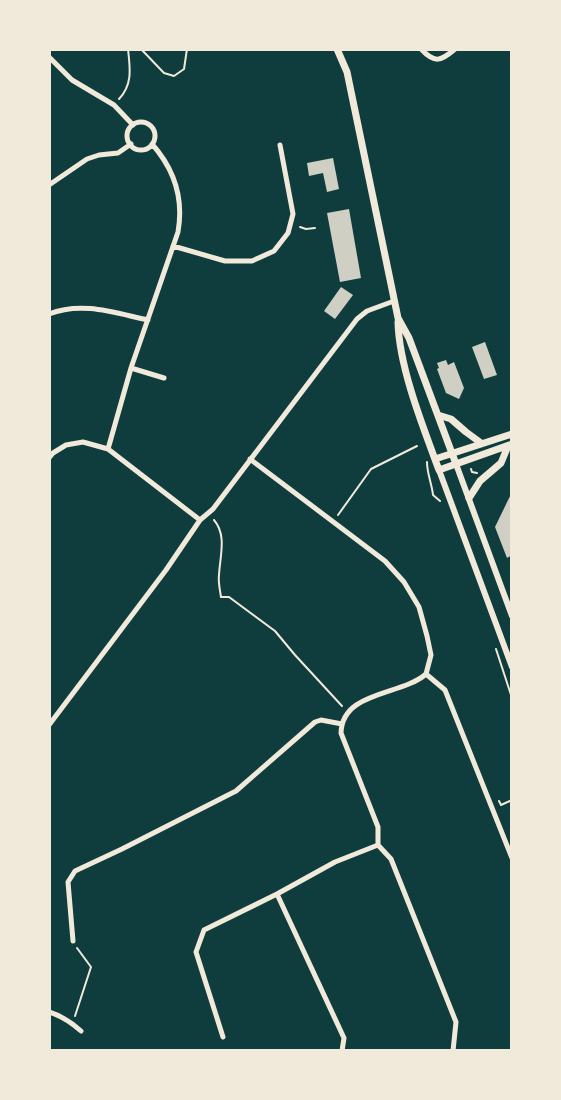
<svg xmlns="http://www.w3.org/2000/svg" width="561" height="1100" font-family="Arial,sans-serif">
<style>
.building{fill:#cfcfc3}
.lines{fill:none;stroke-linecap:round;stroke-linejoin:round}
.path{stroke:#f1e9da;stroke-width:2}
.minor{stroke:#f1e9da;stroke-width:5}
.tertiary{stroke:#f1e9da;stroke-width:6}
.secondary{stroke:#f1e9da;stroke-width:7}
</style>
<rect width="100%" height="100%" fill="#0f3d3e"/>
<!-- building -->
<path class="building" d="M333,158L339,189L327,192L323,173L309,176L307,163Z
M349,209L361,278L340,282L327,213Z
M341,287L353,295L335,319L324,311Z
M485,342L497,375L484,379L472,347Z
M446,360L448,365L454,362L464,388L459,399L446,393L437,369L439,368L437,363Z
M512,492V555L507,558L495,527Z"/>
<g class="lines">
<!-- path -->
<path class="path" d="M141,49L164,73L174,76L184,69L187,49
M119,99C133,84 130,68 128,49
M300,227L306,229L315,228
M427,462C427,474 432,484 433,495L440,501
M471,469L472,472L477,473
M338,515L371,469L417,446
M214,520C227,535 220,556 219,575C218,582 220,590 221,597H229L275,631L295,655L342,706
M496,649L512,698
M499,801L501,805L512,800
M75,1016L91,967L77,948"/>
<!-- minor -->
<path class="minor" d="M421,49C435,64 441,61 455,49
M49,57L72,80L114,105L133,125
M127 136a14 14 0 1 1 28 0a14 14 0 1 1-28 0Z
M49,185L87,159L99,155L118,153L131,144
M173,246L225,261H252L274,251L288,233L293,214L280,145
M49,314C82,301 115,313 148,320
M131,368L164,378
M108,449L131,368L178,232C184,198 175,170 152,144
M49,458L53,453L66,445L83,442L108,449L200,520
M250,459L385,561L404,582L419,607L427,636L431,655L426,674C401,696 342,691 341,733L378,827V845L391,859L456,1022L453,1051
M426,674L445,690L512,858
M49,725L166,570L200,520L213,509L357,319L367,311L394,301
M277,894L344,1038L342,1051
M73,941L68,882L75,871L122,849L236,791L315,722L321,720L342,724
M49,1012C62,1016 71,1022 81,1031
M223,1037L196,952L204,930L277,894L335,862L378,845"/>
<!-- tertiary -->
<path class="tertiary" d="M456,464L512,616
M439,470L512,667"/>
<!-- secondary -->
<path class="secondary" d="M337,49L347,72L398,318L409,338L456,464
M398,322C399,367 423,427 439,470L512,444
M438,415L451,419L466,432L481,443
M435,459L512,434
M469,498L480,481L501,463L508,446"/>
</g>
<!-- border -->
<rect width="561" height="1100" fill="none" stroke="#f1e9da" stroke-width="102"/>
</svg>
